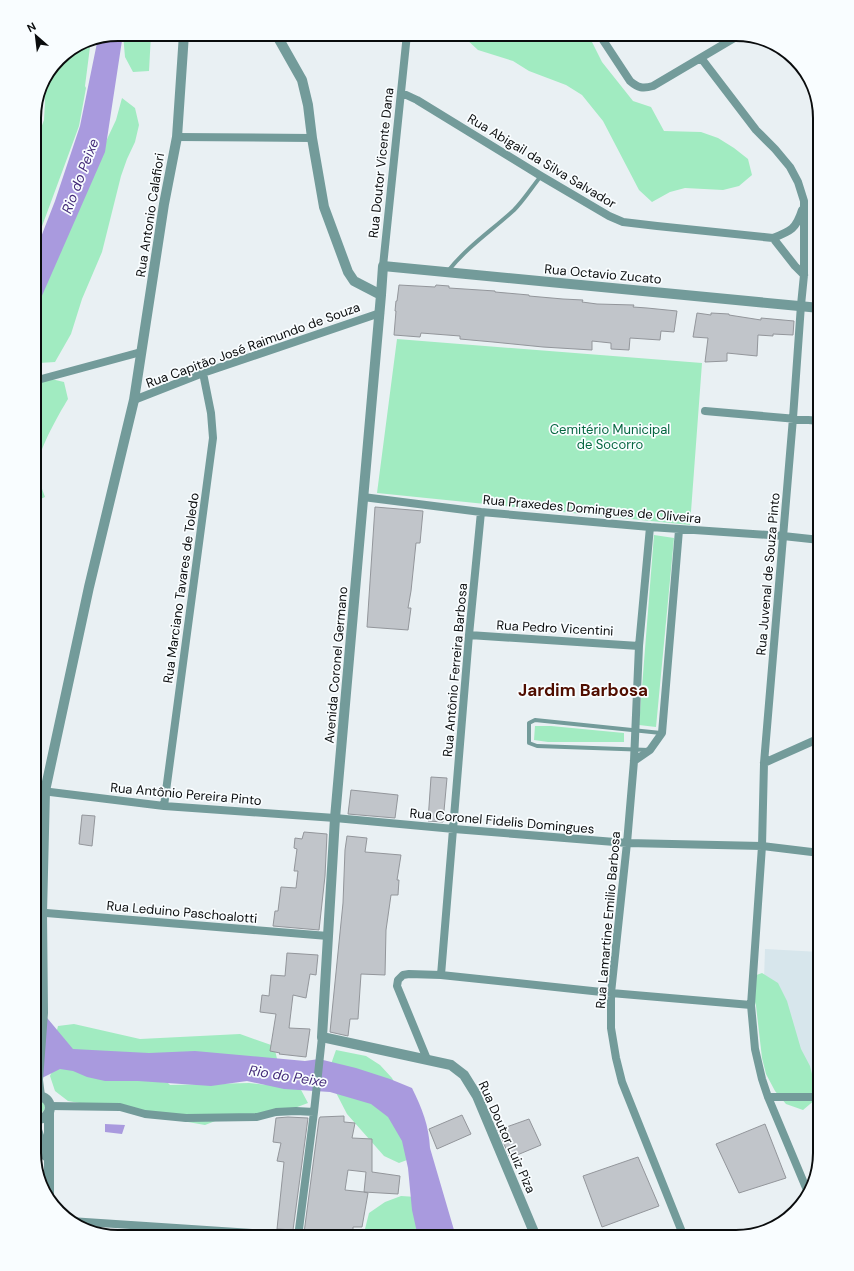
<svg xmlns="http://www.w3.org/2000/svg" width="854" height="1271" font-family="'DM Sans',sans-serif">
<style>
.built{fill:#d7e6ec}
.green{fill:#a1ebc1}
.water{fill:#a99ade}
.building{fill:#c1c5ca;stroke:#93969b;fill-rule:evenodd}
.lines{fill:none;stroke-linecap:round;stroke-linejoin:round}
.service{stroke:#739b9a;stroke-width:4}
.minor{stroke:#739b9a;stroke-width:8}
.tertiary{stroke:#739b9a;stroke-width:10}
.labels{text-anchor:middle;dominant-baseline:central;stroke-width:3.5;stroke-linejoin:round;paint-order:stroke}
.street-label{font-size:13px;fill:#0a0c0d;stroke:#f9fdff}
.park-label{font-size:13px;fill:#056640;stroke:#f9fdff}
.water-label{font-size:14px;font-style:italic;fill:#432a79;stroke:#f9fdff}
.district-label{font-size:17px;font-weight:bold;fill:#500e00;stroke:#f9fdff}
.rim{fill:none;stroke:#0a0c0d;stroke-width:2}
</style>
<rect width="100%" height="100%" fill="#e9f0f3"/>
<!-- built -->
<path class="built" d="M765,949L820,952V1091L780,1089L762,1039Z"/>
<!-- green -->
<path class="green" d="M123,34H151L149,71L133,72L125,57Z
M478,34H551L574,37L592,42L602,62L633,101L651,107L664,131L701,132L718,138L734,148L748,159L752,175L739,186L723,190L685,188L670,192L652,202L639,190L603,121L582,95L566,85L529,71L513,61L478,50L465,38Z
M91,39L85,86L86,88L79,126L34,248V147L44,120L45,102L43,82L59,59L86,40Z
M122,98L135,108L139,125L135,142L127,159L121,176L102,252L82,299L71,334L55,362L39,363L34,360V309L108,137L116,120Z
M397,339L702,363L690,525L377,493Z
M47,378L64,382L68,399C59,414 40,447 38,464C37,475 41,486 45,497L34,502V379Z
M654,535L674,538L656,727L639,725Z
M535,726H551L624,733V742H548L534,740Z
M762,973L778,983L787,1001L801,1049L810,1066L814,1082L816,1099L803,1110L786,1104L775,1091L766,1074L762,1058L756,1006L752,990L751,977Z
M74,1024L140,1039L240,1034L274,1046L278,1063L59,1052L54,1042L58,1026Z
M336,1050L366,1056L380,1065L392,1078L416,1125L415,1157L399,1163L384,1156L347,1114L331,1083L330,1067Z
M54,1067L168,1083L170,1085L249,1083L267,1085L284,1084L300,1088L308,1103L292,1109L223,1118L205,1125L68,1101L55,1091L50,1076Z
M33 1107a6 6 0 1 1 12 0a6 6 0 1 1-12 0Z
M401,1196L417,1197L434,1237H366L365,1229L369,1213L385,1202Z"/>
<!-- water -->
<path class="water" d="M118,34H123L105,152L34,314V255L55,201L80,126L98,38Z
M43,1013L73,1049L149,1053L195,1051L305,1061L319,1059L356,1068L390,1079L412,1088C422,1108 429,1126 430,1148L454,1230L455,1237H418L412,1210L408,1168L402,1141L388,1117L371,1104L330,1092L284,1089L247,1081L211,1086L138,1081H105L87,1077L73,1071L60,1069L38,1080Z
M105,1124L125,1125L122,1134L105,1132Z"/>
<!-- building -->
<path class="building" d="M399,285L435,287L436,285L449,286V288L495,291V292L529,295V296L563,299L583,300L582,302L597,304L634,305L633,307L647,308L677,311L674,332L661,331L660,340L630,338L629,350L611,349V343L592,341V350L543,347L493,342L460,339V336L421,333L420,337L394,335L396,311H395L396,301H397Z
M697,313L711,315V313L729,314V315L761,320V318L794,321L793,335L773,334V336L758,335L757,356L727,353V361L705,362L708,338L693,337Z
M375,507L423,511L420,543H416L411,591L408,608H411L408,630L367,627Z
M431,777L447,778L443,822L428,821Z
M351,790L398,795L395,818L348,814Z
M82,815L95,816L92,846L79,844Z
M304,832L327,834L325,876L319,930L273,926L275,911H278L281,887L296,888L298,871H294L297,849L294,848L295,838L302,839Z
M347,836L367,838L365,852L401,855L397,880H399L398,895H391L386,930L385,975L361,974L358,1019H350L348,1036L330,1032L343,903L345,850Z
M287,953L318,955L316,975L310,974L306,998L293,995L289,1028L310,1029L306,1057L279,1054L280,1053L270,1051L276,1014L260,1012L262,995L269,996L271,975L285,976Z
M462,1115L471,1134L437,1149L429,1129Z
M344,1116V1122L355,1123L352,1138L372,1139V1172L400,1176L398,1194L364,1192L368,1193L362,1227H353V1237H307V1233H304L319,1119L320,1117ZM348,1170L366,1172L364,1192L345,1190Z
M288,1117L308,1118L293,1230L277,1229L284,1162L277,1161L281,1143L273,1142L276,1118Z
M529,1119L541,1145L510,1158L498,1130Z
M765,1124L786,1178L739,1193L716,1144Z
M638,1157L659,1206L602,1227L583,1176Z"/>
<g class="lines">
<!-- service -->
<path class="service" d="M448,271C468,246 491,231 514,210C524,200 532,187 541,176
M649,750L537,746L529,743V723L535,720L661,733"/>
<!-- minor -->
<path class="minor" d="M599,34L630,81C638,88 643,89 653,86L741,34
M701,58L756,130L775,149L790,167L798,182L804,201V275L801,305L793,418L764,763L762,846L751,1005L755,1049L762,1079L768,1097L809,1195
M402,93L417,100L541,176L609,216L623,222L657,226L773,238L795,266L804,275
M177,137L312,138
M773,238C791,231 796,229 802,210
M383,266L407,34
M34,381L141,352
M134,400L203,373L380,313
M705,411L820,421
M363,497L481,512L650,527L783,536L820,540
M650,527L639,646L634,761L627,843L611,993V1028L616,1058L622,1082L684,1237
M469,635L639,646
M634,761L650,750L662,733L679,530
M764,763L820,738
M34,790L164,806L335,818L454,829L627,843L762,846L820,853
M164,806L213,438L211,413L203,373
M34,912L328,936
M441,975L469,635L481,512
M427,1059L397,986L398,980L403,975L409,974L441,975L611,993L751,1005
M768,1097H820
M50,1106L120,1107L145,1114L186,1118L257,1117L276,1112L296,1111L314,1112
M70,1221L298,1236
M158,1237L159,1227
M298,1237L314,1112L322,1037"/>
<!-- tertiary -->
<path class="tertiary" d="M276,34L302,80L308,105L312,138L324,207L348,272L354,281L381,295
M40,1096L38,1080L43,1013L42,913L45,791L89,587L134,400L164,204L177,137L184,34
M49,1113V1199
M34,1118C54,1123 56,1094 35,1096
M34,1121L46,1156
M536,1237L477,1096L464,1075L451,1065L322,1037L335,818L381,295L383,266L820,308"/>
</g>
<g class="labels">
<!-- street labels -->
<g class="street-label">
<text transform="translate(542 161) rotate(31)">Rua Abigail da Silva Salvador</text>
<text transform="translate(381 163) rotate(-84)">Rua Doutor Vicente Dana</text>
<text transform="translate(150 215) rotate(-81)">Rua Antonio Calafiori</text>
<text transform="translate(603 274) rotate(5)">Rua Octavio Zucato</text>
<text transform="translate(253 345) rotate(-20)">Rua Capitão José Raimundo de Souza</text>
<text transform="translate(592 509) rotate(5)">Rua Praxedes Domingues de Oliveira</text>
<text transform="translate(768 574) rotate(-85)">Rua Juvenal de Souza Pinto</text>
<text transform="translate(181 588) rotate(-82)">Rua Marciano Tavares de Toledo</text>
<text transform="translate(555 628) rotate(3)">Rua Pedro Vicentini</text>
<text transform="translate(336 665) rotate(-85)">Avenida Coronel Germano</text>
<text transform="translate(455 670) rotate(-85)">Rua Antônio Ferreira Barbosa</text>
<text transform="translate(186 794) rotate(5)">Rua Antônio Pereira Pinto</text>
<text transform="translate(502 821) rotate(5)">Rua Coronel Fidelis Domingues</text>
<text transform="translate(182 912) rotate(5)">Rua Leduino Paschoalotti</text>
<text transform="translate(608 920) rotate(-85)">Rua Lamartine Emilio Barbosa</text>
<text transform="translate(507 1137) rotate(66)">Rua Doutor Luiz Piza</text>
</g>
<!-- park labels -->
<g class="park-label">
<text x="610" y="429">Cemitério Municipal<tspan x="610" dy="15">de Socorro</tspan></text>
</g>
<!-- water labels -->
<g class="water-label">
<text transform="translate(80 176) rotate(-69)">Rio do Peixe</text>
<text transform="translate(288 1076) rotate(9)">Rio do Peixe</text>
</g>
<!-- district labels -->
<g class="district-label">
<text x="583" y="690">Jardim Barbosa</text>
</g>
</g>
<!-- crop -->
<path d="M0 0H854V1271H0ZM118 41H736A77 77 0 0 1 813 118V1153A77 77 0 0 1 736 1230H118A77 77 0 0 1 41 1153V118A77 77 0 0 1 118 41Z" fill="#f9fdff" fill-rule="evenodd"/>
<path class="rim" d="M118 41H736A77 77 0 0 1 813 118V1153A77 77 0 0 1 736 1230H118A77 77 0 0 1 41 1153V118A77 77 0 0 1 118 41Z"/>
<!-- north arrow -->
<g transform="translate(36 36) rotate(332)" stroke="#f9fdff" stroke-width="3" paint-order="stroke">
<path d="M0-3L7 15L0 10L-7 15Z" fill="#0a0c0d"/>
<text y="-6" font-size="11" font-weight="bold" text-anchor="middle" fill="#0a0c0d">N</text>
</g>
</svg>
